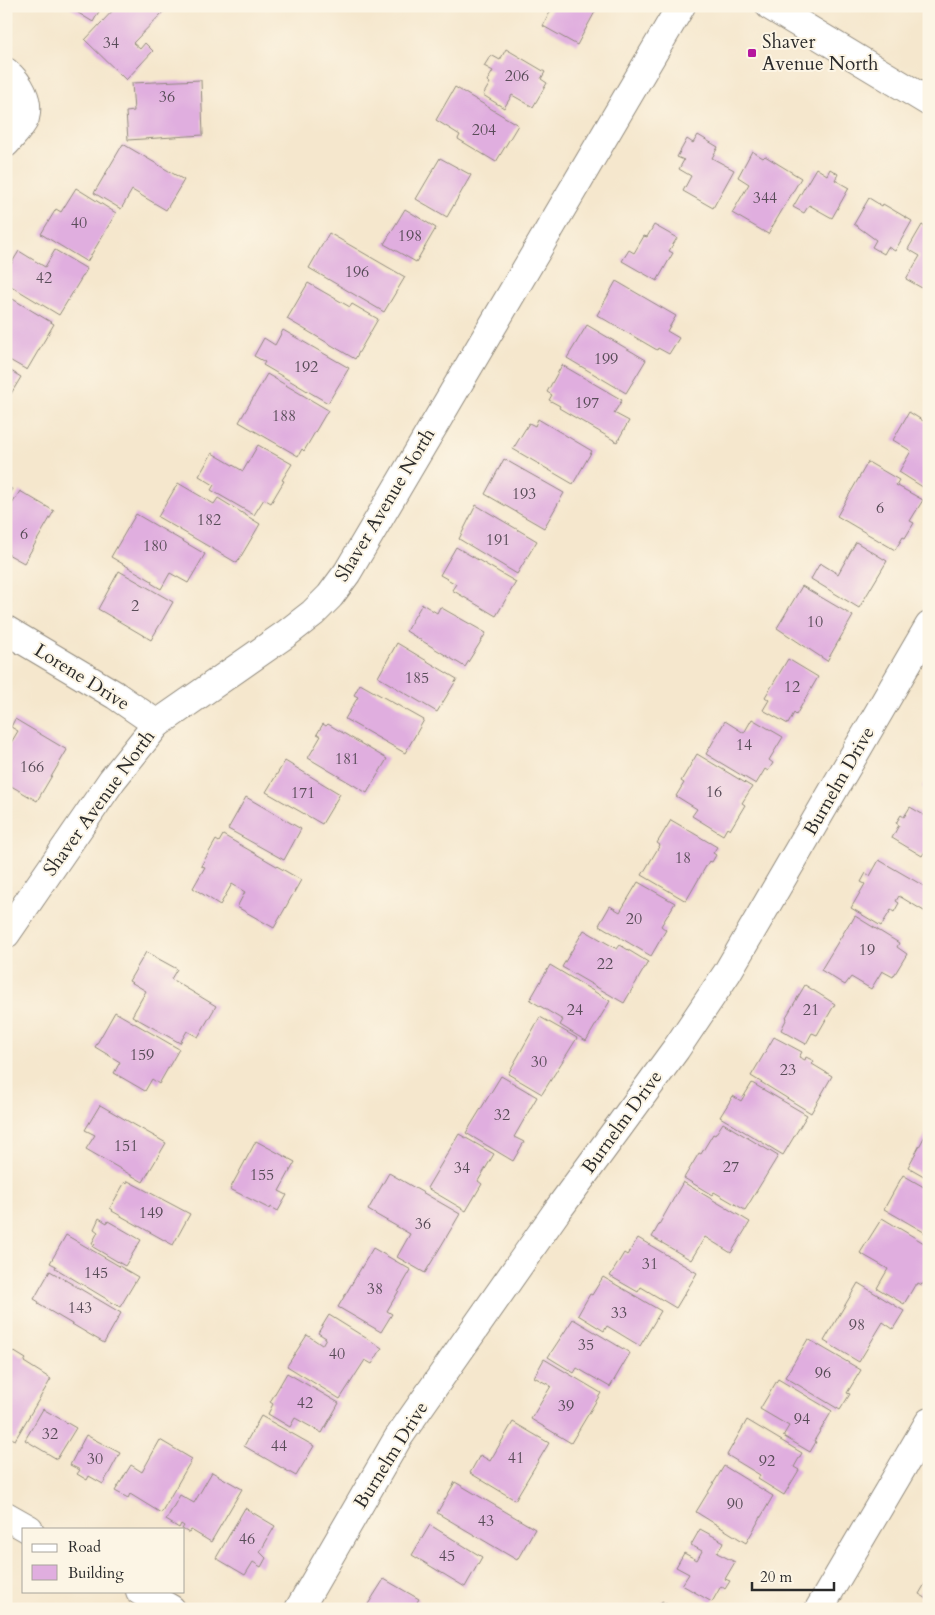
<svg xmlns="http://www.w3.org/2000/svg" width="935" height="1615" font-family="Cardo,serif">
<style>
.building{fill:#e0aedf}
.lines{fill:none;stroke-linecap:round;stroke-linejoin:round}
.street-casing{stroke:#90897c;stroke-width:30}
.secondary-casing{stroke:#90897c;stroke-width:30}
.street{stroke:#fff;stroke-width:28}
.secondary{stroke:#fff;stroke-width:28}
.poi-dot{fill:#b5179e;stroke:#fcf5e5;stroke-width:2}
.labels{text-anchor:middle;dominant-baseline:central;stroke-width:4;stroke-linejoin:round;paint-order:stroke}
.number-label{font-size:16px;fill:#584c58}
.poi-label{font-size:19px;fill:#2b2b2b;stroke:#fcf5e5;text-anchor:start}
.street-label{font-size:19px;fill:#2b2b2b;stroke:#fcf5e5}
</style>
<rect width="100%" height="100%" fill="#fcf5e5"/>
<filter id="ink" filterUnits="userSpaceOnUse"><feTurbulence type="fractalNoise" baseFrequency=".02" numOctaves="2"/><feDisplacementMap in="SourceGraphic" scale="10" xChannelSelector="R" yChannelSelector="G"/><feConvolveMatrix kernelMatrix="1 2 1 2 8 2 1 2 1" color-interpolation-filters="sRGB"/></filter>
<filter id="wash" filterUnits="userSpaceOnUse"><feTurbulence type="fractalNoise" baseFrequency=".0096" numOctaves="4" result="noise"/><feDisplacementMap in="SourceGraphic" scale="20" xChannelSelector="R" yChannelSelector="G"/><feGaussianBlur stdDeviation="1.12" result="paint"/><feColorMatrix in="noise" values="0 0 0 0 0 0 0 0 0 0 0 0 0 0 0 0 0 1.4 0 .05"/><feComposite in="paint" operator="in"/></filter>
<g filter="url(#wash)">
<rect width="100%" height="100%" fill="#f5e7cd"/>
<g id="blocks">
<!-- building -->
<path class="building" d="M67,6H102L93,22Z
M117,6H161L165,10L133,43L140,49L145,43L153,51L126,80L85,40Z
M553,6H588L596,10L577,45L543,26Z
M506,49L545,72L541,79L547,83L533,107L512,95L504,108L483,95L490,83L487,81L493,71L484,66L491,55L500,60Z
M201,80L203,135L128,140L126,112L134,111L132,83Z
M455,87L518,125L496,162L458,139L460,135L436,120Z
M698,135L718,147L712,158L734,170L713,208L683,191L691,176L679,169L684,160L677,157L687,139L693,143Z
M123,144L184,180L166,210L132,190L121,209L94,193Z
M752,151L763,158L765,156L801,178L768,234L732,213L749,184L738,177Z
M440,158L471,175L447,217L416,199Z
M816,168L827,175L830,169L838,174L835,180L849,188L832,218L809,205L804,213L793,207Z
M76,188L116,213L87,262L41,234L56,209L61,212Z
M869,198L882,206L883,204L912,221L895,251L888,247L884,254L872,247L876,240L854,224Z
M405,209L436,228L416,262L384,244Z
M654,225L677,238L669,251L673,253L657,281L622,261L629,250L634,253L644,236L647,237Z
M922,225L929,229V292L906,279L920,256L908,249Z
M329,233L405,277L384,312L309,268Z
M55,250L87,269L59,315L6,283V272L19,251L45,267Z
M616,281L676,316L667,331L679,338L669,354L658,348L657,350L597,315Z
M308,283L350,307L352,304L378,319L355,359L287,319Z
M6,295L54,324L27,370L6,358Z
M587,325L646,360L626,393L567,358Z
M283,330L349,368L328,403L263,365L265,362L254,356L264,338L275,345Z
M562,365L622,400L614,413L629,421L617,442L559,408L560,406L549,400L552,395L547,392Z
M6,368L21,377L6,402Z
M267,374L328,410L304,451L302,449L298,456L239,422Z
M909,412L925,422L929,416V491L899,472L911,451L893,440Z
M538,419L592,451L573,484L513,449L529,423L535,426Z
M258,445L292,464L282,480L284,481L271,503L264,499L254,515L211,490L214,485L199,476L212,453L243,471Z
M504,459L564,493L544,528L485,494Z
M868,462L899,480L896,485L923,500L910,521L914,523L905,538L903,537L895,550L837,516Z
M178,483L214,504L218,498L260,524L237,563L158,517Z
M6,485L12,489L6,499Z
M20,491L54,511L24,563L6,553V514Z
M476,505L537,541L517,574L459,539Z
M136,514L205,554L188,583L170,573L161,589L151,583L152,581L111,557Z
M856,542L887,561L859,608L811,579L820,563L838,574Z
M456,547L516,582L496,616L452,590L456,584L440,575Z
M119,571L173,602L151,640L98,609Z
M802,586L853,616L827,661L777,628Z
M422,604L437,613L440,607L486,633L465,667L406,631Z
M397,643L457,679L437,712L378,677Z
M788,659L818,677L796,715L794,713L788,724L763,710L769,700L765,697Z
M360,684L424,720L405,753L345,719L358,697L354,695Z
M15,719L67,750L37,801L6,783V751L18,731L11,727Z
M752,719L783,737L769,760L773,763L768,771L765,769L756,784L706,754L725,721L744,733Z
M323,724L326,726L328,724L387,759L367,793L308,758L321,736L317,734Z
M697,754L752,787L742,803L745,805L730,830L727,828L723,835L692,816L697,809L676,796L684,783L681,781Z
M285,761L340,794L322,824L266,792Z
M929,776V791L922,787Z
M246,797L301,829L284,860L228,829Z
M910,807L929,818V845L922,856L892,838L899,825L896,823L901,815L904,817Z
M671,820L717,847L713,853L716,855L712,862L709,861L686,901L642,875L660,845L657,843Z
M223,835L301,880L274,928L237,907L245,892L232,884L220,905L193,888L205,867L201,866L216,840L219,842Z
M879,860L929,889V914L899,896L896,901L899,903L894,912L891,910L881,926L851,908L865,884L861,882L866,873L870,876Z
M638,882L675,903L661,926L666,930L651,956L599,925L610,906L620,912Z
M855,916L899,943L897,947L907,954L893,977L882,971L871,989L851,977L845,985L821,970L850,922L851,923Z
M584,930L617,949L620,945L648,962L624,1003L562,967Z
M146,952L177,969L171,979L216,1006L198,1037L187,1031L180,1043L132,1016L146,991L129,981Z
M550,965L610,1001L586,1041L560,1025L563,1020L530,1000Z
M805,985L835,1004L817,1035L812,1033L806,1044L781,1030L787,1018L786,1017Z
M115,1012L179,1049L159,1084L152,1079L145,1091L114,1073L120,1062L95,1047Z
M540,1017L577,1038L542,1094L508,1074Z
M774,1037L802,1052L799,1057L805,1060L806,1057L814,1061L812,1064L832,1076L811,1113L751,1076Z
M501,1076L537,1097L514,1137L524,1142L513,1161L466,1133Z
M752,1083L807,1115L783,1155L720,1117L733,1096L741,1101Z
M100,1105L166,1143L143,1182L86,1149L95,1135L85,1130Z
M723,1123L778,1156L745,1210L714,1192L712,1195L684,1178L699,1153L701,1154L713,1134L715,1135Z
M927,1132L929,1134V1179L908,1167Z
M459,1134L494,1154L478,1181L482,1184L466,1211L427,1188Z
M256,1141L295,1162L279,1191L287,1195L278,1211L271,1207L270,1209L230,1189Z
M389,1173L460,1214L425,1273L397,1257L410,1234L368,1210Z
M903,1175L929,1190V1235L884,1209Z
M128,1181L190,1214L173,1245L112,1211L113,1210L110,1208L125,1182L127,1184Z
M683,1182L750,1222L731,1253L705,1237L691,1260L652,1237Z
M99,1218L107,1223L108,1221L141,1240L125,1266L93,1247L95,1244L92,1243L98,1232L94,1229Z
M882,1218L929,1246V1274L922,1285L918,1283L917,1285H915L904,1304L877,1288L888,1269L860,1253Z
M66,1235L138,1277L120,1307L55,1268L56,1266L50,1263Z
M638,1238L697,1273L676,1308L641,1287L638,1292L610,1276L624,1253L627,1255Z
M373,1248L411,1270L387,1311L392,1314L381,1332L338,1307Z
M50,1271L121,1313L104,1343L38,1304L39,1302L34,1299Z
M603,1277L661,1311L640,1346L607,1326L604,1331L578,1315L590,1294L592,1295Z
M858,1283L904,1311L893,1329L883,1322L859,1362L824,1341Z
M329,1315L382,1348L372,1364L365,1360L340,1399L287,1366L307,1335L322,1345L326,1338L318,1333Z
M573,1319L630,1353L610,1387L577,1368L574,1373L548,1357Z
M808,1339L861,1370L847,1393L850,1394L840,1410L785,1377Z
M13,1351L26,1359L24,1362L51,1379L15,1440L6,1435V1362Z
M544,1359L601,1393L571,1443L531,1419L551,1386L534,1377Z
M287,1373L339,1403L322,1433L295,1418L290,1427L268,1414L273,1404L270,1402Z
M778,1379L832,1411L814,1441L816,1442L810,1452L783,1436L789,1426L760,1409Z
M43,1409L76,1428L57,1459L25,1440Z
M261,1416L314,1446L296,1476L244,1446Z
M747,1420L802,1453L794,1467L799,1470L784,1495L758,1479L760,1475L727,1455Z
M513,1422L549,1443L515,1500L470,1473L480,1455L490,1461Z
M86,1435L120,1453L103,1484L89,1476L87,1480L77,1474L80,1470L70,1465Z
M160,1440L192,1459L161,1513L130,1494L128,1498L115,1491L131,1465L142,1472Z
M724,1466L773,1496L746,1543L696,1512Z
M212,1472L242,1489L211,1542L191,1530L189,1533L184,1530L182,1529L184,1526L181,1524L179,1528L166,1520L180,1495L194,1503Z
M455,1482L535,1529L517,1560L437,1513Z
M245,1508L275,1526L260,1552L266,1558L261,1567L253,1562L245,1575L216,1558Z
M430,1525L482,1557L465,1587L412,1555Z
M700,1529L724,1542L717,1553L735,1562L725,1579L730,1581L725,1589L721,1586L712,1602L682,1585L689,1574L676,1567L684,1553L697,1560L702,1551L691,1545Z
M929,1577V1600L919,1594Z
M384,1579L419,1599L413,1609H365Z
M662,1601L674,1609H657Z"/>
</g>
</g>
<g filter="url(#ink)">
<use href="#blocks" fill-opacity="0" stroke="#90897c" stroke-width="1"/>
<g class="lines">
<!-- street casing -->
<g class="street-casing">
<path id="street" d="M6,72C19,83 30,100 25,118C22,126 12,136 6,143
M6,630L115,695L157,724
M6,1516L29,1529
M140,1591L171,1609
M299,1609L398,1438L557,1211L676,1049L727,973L929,626
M819,1609L929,1422"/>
</g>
<!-- secondary casing -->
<g class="secondary-casing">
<path id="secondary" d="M770,6L929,102
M6,934L112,780L157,724L286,634L313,613L330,596L347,573L681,6"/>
</g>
<!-- street -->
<use href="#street" class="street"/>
<!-- secondary -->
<use href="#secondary" class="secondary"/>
</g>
</g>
<!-- markers -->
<rect class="poi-dot" x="747" y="48" width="10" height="10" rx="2.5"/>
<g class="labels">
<!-- number labels -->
<g class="number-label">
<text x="111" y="43">34</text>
<text x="517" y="76">206</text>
<text x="167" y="97">36</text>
<text x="484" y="130">204</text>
<text x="765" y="198">344</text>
<text x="79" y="223">40</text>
<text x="410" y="236">198</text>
<text x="357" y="272">196</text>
<text x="44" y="278">42</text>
<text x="606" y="359">199</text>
<text x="306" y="367">192</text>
<text x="587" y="403">197</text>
<text x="284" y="416">188</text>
<text x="524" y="494">193</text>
<text x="880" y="508">6</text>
<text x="209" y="520">182</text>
<text x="24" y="534">6</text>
<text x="498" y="540">191</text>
<text x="155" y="546">180</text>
<text x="135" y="606">2</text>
<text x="815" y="622">10</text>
<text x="417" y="678">185</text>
<text x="792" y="687">12</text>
<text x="744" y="745">14</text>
<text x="347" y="759">181</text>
<text x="32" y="767">166</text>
<text x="714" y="792">16</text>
<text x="303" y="793">171</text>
<text x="683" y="858">18</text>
<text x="634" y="919">20</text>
<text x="867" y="950">19</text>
<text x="605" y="964">22</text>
<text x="575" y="1010">24</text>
<text x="811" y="1010">21</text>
<text x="142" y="1055">159</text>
<text x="539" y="1062">30</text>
<text x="788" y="1070">23</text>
<text x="502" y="1115">32</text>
<text x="126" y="1146">151</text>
<text x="731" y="1167">27</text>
<text x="462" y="1168">34</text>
<text x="262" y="1175">155</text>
<text x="151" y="1213">149</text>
<text x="423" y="1224">36</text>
<text x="650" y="1264">31</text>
<text x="96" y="1273">145</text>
<text x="375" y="1289">38</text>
<text x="80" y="1308">143</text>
<text x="619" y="1313">33</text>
<text x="857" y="1325">98</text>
<text x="586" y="1345">35</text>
<text x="337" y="1354">40</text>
<text x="823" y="1373">96</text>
<text x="305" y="1403">42</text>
<text x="566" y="1406">39</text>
<text x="802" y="1419">94</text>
<text x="50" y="1434">32</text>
<text x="279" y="1446">44</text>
<text x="516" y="1458">41</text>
<text x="95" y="1459">30</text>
<text x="767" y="1461">92</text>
<text x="735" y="1504">90</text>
<text x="486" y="1521">43</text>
<text x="247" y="1539">46</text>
<text x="447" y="1556">45</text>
</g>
<!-- poi labels -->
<g class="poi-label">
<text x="762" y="42">Shaver<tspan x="762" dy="22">Avenue North</tspan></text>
</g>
<!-- street labels -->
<g class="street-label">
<text transform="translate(385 505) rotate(-59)">Shaver Avenue North</text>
<text transform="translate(82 677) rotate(32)">Lorene Drive</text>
<text transform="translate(839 781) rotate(-60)">Burnelm Drive</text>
<text transform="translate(99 803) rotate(-54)">Shaver Avenue North</text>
<text transform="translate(622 1122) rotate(-54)">Burnelm Drive</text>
<text transform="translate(391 1455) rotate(-58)">Burnelm Drive</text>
</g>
</g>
<!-- margin -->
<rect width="935" height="1615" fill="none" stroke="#fcf5e5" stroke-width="25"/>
<!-- legend -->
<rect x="22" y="1528" width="162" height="65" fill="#fcf5e5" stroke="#a8a49b"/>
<rect x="32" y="1544" width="25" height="8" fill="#ffffff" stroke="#a8a49b"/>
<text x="68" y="1552" font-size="15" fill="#2b2b2b">Road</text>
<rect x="32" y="1565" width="25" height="15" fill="#e0aedf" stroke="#a8a49b"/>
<text x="68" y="1578" font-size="15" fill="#2b2b2b">Building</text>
<!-- scale -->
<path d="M752 1582v8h82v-8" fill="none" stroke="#2b2b2b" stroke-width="2.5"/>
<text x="760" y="1582" font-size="15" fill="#2b2b2b" stroke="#fcf5e5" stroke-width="4" paint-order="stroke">20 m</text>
</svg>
